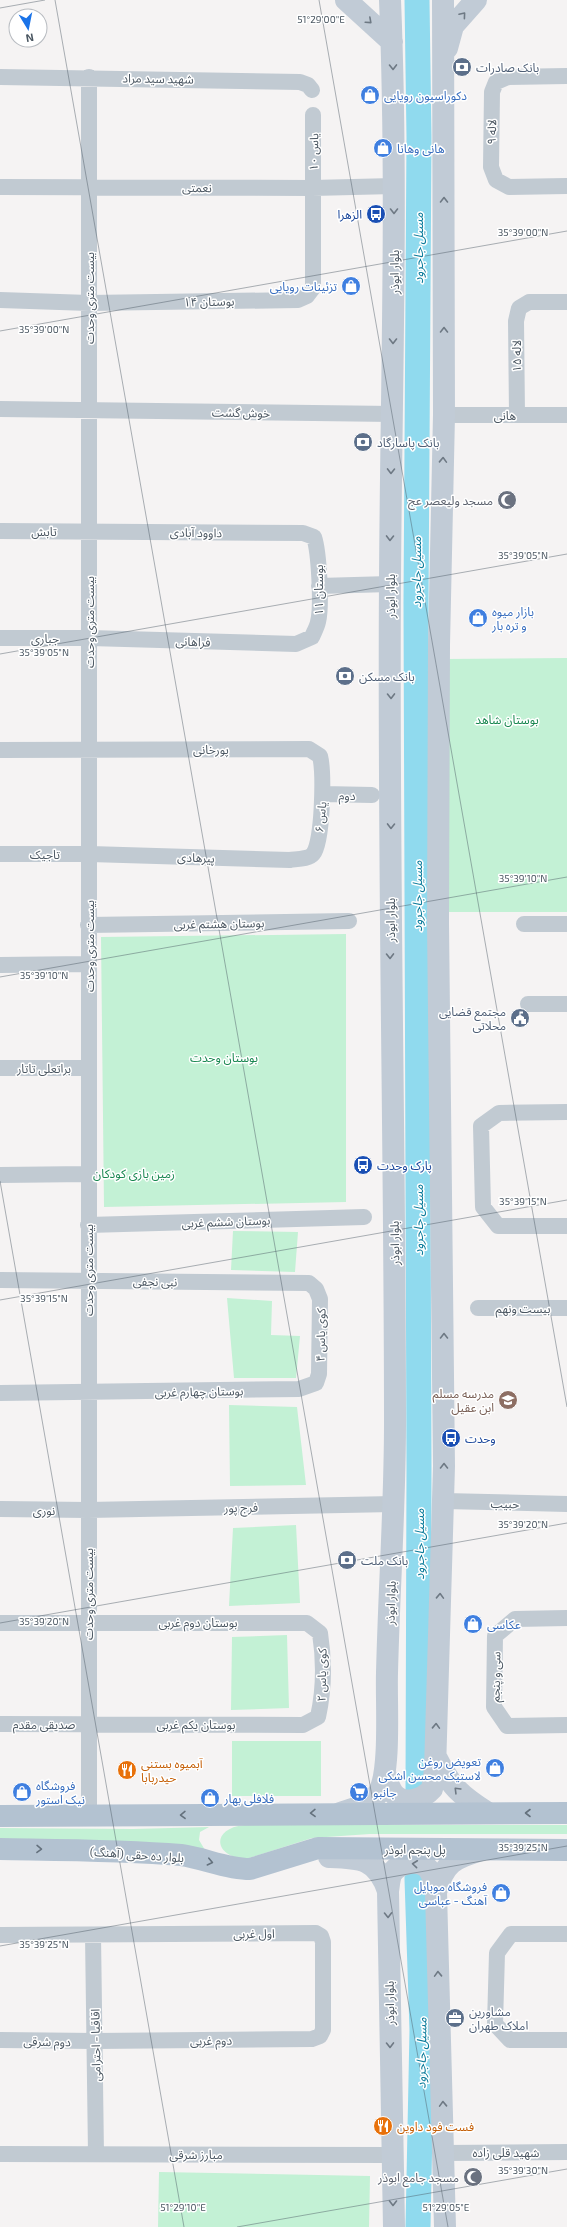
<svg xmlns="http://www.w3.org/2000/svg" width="567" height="2227" font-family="'Exo 2','Noto Sans Arabic',sans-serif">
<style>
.green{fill:#c3f1d5}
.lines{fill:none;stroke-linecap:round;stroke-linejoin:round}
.river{stroke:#90daee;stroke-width:25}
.street{stroke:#c1cad2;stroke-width:16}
.secondary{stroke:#c1cbd6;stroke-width:22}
.primary{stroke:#b3c2d1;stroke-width:22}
.oneway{stroke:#6e7984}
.oneway2{stroke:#64717d}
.ticks{fill:none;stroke:#4a5661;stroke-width:1;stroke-opacity:0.45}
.labels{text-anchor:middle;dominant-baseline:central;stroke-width:3;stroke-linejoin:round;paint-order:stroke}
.service-label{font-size:12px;fill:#4e5e75;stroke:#fff;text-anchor:start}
.street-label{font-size:12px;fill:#4a5661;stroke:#fff}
.shop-label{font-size:12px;fill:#366cbe;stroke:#fff;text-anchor:start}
.transit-label{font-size:12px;fill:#164399;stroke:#fff;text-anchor:start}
.worship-label{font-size:12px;fill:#5b616d;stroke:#fff;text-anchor:end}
.park-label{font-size:12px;fill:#17864f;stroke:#fff}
.education-label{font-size:12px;fill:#785e54;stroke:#fff;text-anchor:end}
.food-label{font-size:12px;fill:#c56008;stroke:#fff;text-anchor:start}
.water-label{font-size:13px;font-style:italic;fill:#0c7c9b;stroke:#fff}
.ticks-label{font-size:10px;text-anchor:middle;fill:#4a5661;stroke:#fff;stroke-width:3;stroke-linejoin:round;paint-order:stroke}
</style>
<rect width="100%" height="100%" fill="#f5f3f3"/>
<!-- green -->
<path class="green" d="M567,658V912H449L445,659Z
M346,934V1202L104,1207L101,937Z
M233,1231L298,1232L295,1272L231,1270Z
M227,1298L272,1301L271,1335L300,1336L296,1378H234Z
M229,1405L297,1407L306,1485L230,1486Z
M296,1525L300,1603L229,1606L233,1528Z
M287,1635L289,1708L231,1710L232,1637Z
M232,1741H321V1796H232Z
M244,1825H567V1834H370L312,1838L246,1859C214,1857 210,1829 244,1825Z
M209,1827L200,1832L199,1840L208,1855L0,1839V1828L133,1829Z
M159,2172L370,2176L369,2227H158Z"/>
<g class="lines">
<!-- river -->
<path class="river" d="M417,0L419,137L416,604L419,1468L418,1792
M417,1879L422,2030L418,2227"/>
<!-- street -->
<path class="street" d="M567,76L508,77L496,82L492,92L491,167L496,180L509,187L567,186
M0,77L300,82L308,85L312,90
M89,77V1816
M0,187L312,188L394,186
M0,300L89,303L298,300L307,296L313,288V115
M0,409L393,414
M444,415H567
M517,415L516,321L519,308L529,302H567
M0,531L303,533L314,537C319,552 322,606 318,622C317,627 314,632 312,637L296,644L90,638H0
M319,586L390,584
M0,750L309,749L320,756C324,772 323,842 313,854C309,859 296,859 290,860L90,854H0
M323,794L372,795
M524,924H567
M88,925L349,921
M0,965L88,964
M528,1004H567
M0,1068H88
M567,1112L499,1113L481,1126L483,1207L498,1226H567
M0,1175L88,1174
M88,1225L364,1217
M0,1280L309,1283L316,1289L320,1299L319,1374L316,1383L299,1389L0,1393
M478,1308H567
M444,1501L567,1504
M0,1509L88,1510L394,1504
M567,1618L515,1619L495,1636L494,1707L507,1726L567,1725
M0,1623H307L320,1633C324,1659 324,1690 318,1717L303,1725L0,1724
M567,1934H511L497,1953L495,2024L510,2040H567
M0,1935L316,1933L321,1936L323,1942V2030L320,2036L312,2039L95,2041L0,2040
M93,1935L96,2154
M444,2153L567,2152
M0,2154L393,2155"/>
<!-- secondary -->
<path class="secondary" d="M346,0L392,42
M447,48L453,26L476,0
M436,1757C451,1787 460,1795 488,1813
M386,1776C388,1782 389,1788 393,1793C404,1807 423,1799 432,1789L435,1770L444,1466L438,923L439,645L444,415L443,0
M340,1813C354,1808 372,1805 379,1792C391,1770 386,1701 387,1673C389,1589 395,1506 395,1423C395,1143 388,863 390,582C391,388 398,194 390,0
M329,1857C360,1858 377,1858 388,1891L394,2227
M388,1891C389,1886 389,1880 391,1875C396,1864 415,1859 425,1866C433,1871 434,1883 436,1892
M445,2227L436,1892C444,1863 454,1858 482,1850"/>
<!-- primary -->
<path class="primary" d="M0,1816L567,1813
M0,1849C60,1850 121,1850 181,1855C204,1858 226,1869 250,1869L318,1848L567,1850"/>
</g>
<!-- one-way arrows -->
<defs><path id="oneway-chevron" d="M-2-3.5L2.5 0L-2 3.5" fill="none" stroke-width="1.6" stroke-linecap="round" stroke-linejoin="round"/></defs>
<g class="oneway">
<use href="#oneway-chevron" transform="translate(463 15) rotate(-50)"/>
<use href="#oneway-chevron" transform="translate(369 21) rotate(42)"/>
<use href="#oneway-chevron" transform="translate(393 67) rotate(89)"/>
<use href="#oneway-chevron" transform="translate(444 200) rotate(-90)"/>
<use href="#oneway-chevron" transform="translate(394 211) rotate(90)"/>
<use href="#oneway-chevron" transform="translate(444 330) rotate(-90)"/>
<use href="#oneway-chevron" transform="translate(393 341) rotate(90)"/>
<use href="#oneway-chevron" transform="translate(443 460) rotate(-88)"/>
<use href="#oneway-chevron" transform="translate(391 471) rotate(91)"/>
<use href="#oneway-chevron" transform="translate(390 538) rotate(91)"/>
<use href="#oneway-chevron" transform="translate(391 696) rotate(89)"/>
<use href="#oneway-chevron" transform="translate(391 826) rotate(91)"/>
<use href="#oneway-chevron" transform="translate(390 956) rotate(89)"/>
<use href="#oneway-chevron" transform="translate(444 1336) rotate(-90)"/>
<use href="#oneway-chevron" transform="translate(444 1466) rotate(-90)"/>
<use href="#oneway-chevron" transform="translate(440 1596) rotate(-88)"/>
<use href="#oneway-chevron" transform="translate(436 1726) rotate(-88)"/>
<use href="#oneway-chevron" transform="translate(457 1790) rotate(-135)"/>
<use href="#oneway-chevron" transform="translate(415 1864) rotate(-174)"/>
<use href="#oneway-chevron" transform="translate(388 1915) rotate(89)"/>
<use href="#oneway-chevron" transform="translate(438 1974) rotate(-92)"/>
<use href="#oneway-chevron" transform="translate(390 2045) rotate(89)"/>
<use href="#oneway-chevron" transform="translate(443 2104) rotate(-92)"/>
<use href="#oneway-chevron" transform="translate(393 2203) rotate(90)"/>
</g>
<g class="oneway2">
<use href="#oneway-chevron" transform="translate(313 1813) rotate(179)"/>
<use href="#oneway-chevron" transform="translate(528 1813) rotate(180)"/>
<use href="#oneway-chevron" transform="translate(183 1815) rotate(179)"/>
<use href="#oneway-chevron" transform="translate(39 1849) rotate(1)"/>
<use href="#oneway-chevron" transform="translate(210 1862) rotate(13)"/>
</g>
<!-- ticks -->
<path class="ticks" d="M55,0L448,2227M319,0L567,1407M0,8L45,0M0,331L567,231M0,654L567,554M0,977L567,877M0,1181L184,2227M0,1300L567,1200M0,1623L567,1523M0,1946L567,1846M237,2227L567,2169"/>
<!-- icons -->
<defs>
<g id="bank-disc" transform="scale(1)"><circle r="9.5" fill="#5c6f8a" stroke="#fff"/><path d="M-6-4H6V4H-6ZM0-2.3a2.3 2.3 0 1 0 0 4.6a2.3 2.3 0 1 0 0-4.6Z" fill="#fff"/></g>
<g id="shop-disc" transform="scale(1)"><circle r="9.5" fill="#3f7fe0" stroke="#fff"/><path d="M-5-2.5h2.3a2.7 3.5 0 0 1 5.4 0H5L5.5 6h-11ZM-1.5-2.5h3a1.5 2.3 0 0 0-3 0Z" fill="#fff"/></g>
<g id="bus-disc" transform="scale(1)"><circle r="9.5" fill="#1a4fb4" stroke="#fff"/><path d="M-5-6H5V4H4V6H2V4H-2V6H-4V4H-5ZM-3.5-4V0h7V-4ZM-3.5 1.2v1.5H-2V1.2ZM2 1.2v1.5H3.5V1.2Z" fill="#fff"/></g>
<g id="mosque-disc" transform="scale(1)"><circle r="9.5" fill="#6b7280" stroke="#fff"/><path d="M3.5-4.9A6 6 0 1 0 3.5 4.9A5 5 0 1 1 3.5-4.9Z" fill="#fff"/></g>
<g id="civic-disc" transform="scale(1)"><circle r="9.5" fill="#5c6f8a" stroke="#fff"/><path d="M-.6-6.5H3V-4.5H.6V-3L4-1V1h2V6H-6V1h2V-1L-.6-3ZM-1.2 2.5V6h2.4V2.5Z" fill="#fff"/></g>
<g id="school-disc" transform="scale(1)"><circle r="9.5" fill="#8d6e63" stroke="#fff"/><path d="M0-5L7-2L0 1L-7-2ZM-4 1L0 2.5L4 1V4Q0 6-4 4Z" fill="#fff"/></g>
<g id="restaurant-disc" transform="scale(1)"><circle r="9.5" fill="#e8710a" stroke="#fff"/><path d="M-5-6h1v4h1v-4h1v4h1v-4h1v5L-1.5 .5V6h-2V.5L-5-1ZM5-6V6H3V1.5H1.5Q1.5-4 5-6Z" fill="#fff"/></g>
<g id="supermarket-disc" transform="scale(1)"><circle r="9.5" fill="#3f7fe0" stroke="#fff"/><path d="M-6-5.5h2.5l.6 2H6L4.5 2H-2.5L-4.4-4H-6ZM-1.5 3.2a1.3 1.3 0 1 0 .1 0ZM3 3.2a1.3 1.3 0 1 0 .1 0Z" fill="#fff"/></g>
<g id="office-disc" transform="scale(1)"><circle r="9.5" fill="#5c6f8a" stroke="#fff"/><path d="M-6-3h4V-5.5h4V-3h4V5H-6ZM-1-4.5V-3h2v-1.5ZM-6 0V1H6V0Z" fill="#fff"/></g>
</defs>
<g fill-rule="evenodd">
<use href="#bank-disc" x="462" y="67"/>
<use href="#shop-disc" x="370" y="95"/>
<use href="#shop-disc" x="383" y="148"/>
<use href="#bus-disc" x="376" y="214"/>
<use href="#shop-disc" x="351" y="286"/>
<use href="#bank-disc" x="363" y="442"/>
<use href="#mosque-disc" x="507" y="500"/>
<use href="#shop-disc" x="478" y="618"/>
<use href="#bank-disc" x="345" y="676"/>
<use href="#civic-disc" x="520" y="1018"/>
<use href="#bus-disc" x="363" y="1165"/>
<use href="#school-disc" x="508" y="1400"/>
<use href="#bus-disc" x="451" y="1438"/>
<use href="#bank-disc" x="347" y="1560"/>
<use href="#shop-disc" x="473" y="1624"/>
<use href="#shop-disc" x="495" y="1768"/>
<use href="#restaurant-disc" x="127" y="1770"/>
<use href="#shop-disc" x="22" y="1792"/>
<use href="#supermarket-disc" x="359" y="1792"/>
<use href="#shop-disc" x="210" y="1798"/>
<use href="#shop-disc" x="501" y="1893"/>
<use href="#office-disc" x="455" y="2018"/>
<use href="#restaurant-disc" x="383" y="2126"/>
<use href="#mosque-disc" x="473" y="2177"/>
</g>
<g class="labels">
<!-- service labels -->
<g class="service-label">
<text x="476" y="67">بانک صادرات</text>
<text x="377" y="442">بانک پاسارگاد</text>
<text x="359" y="676">بانک مسکن</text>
<text x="506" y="1011" text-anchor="end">مجتمع قضایی<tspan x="506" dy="14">محلاتی</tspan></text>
<text x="361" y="1560">بانک ملت</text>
<text x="469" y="2011">مشاورین<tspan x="469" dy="14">املاک طهران</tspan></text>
</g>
<!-- street labels -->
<g class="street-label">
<text transform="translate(158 78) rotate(1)">شهید سید مراد</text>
<text transform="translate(491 132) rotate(-89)">لاله ۹</text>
<text transform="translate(313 152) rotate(-89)">یاس ۱۰</text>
<text transform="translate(197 187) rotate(1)">نعمتی</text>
<text transform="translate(394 272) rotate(-90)">بلوار ابوذر</text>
<text transform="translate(89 298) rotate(-90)">بیست متری وحدت</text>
<text transform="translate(209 301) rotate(-1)">بوستان ۱۴</text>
<text transform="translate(516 356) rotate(-90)">لاله ۱۵</text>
<text transform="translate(241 412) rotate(1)">خوش گشت</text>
<text x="505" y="415">هانی</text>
<text x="44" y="531">تابش</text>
<text transform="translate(196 532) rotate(1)">داوود آبادی</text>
<text transform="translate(318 590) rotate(-90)">بوستان ۱۱</text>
<text transform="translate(390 596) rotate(-90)">بلوار ابوذر</text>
<text transform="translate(89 622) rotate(-90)">بیست متری وحدت</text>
<text x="45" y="638">جباری</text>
<text transform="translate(193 641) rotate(2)">فراهانی</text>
<text x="211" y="749">پورخانی</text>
<text transform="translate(347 795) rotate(1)">دوم</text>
<text transform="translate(320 817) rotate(-84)">یاس ۶</text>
<text x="45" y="854">تاجیک</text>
<text transform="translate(196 857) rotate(2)">پیرهادی</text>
<text transform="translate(390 920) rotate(-90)">بلوار ابوذر</text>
<text transform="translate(219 923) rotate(-1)">بوستان هشتم غربی</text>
<text transform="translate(89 946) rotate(-90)">بیست متری وحدت</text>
<text x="44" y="1068">براتعلی تاتار</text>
<text transform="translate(226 1221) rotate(-2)">بوستان ششم غربی</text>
<text transform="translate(394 1243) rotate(-91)">بلوار ابوذر</text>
<text transform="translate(88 1270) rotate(-90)">بیست متری وحدت</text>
<text transform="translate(155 1281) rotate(1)">نبی نجفی</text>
<text x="523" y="1308">بیست ونهم</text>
<text transform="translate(320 1335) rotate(-89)">کوی یاس ۴</text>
<text transform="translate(199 1391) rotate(-1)">بوستان چهارم غربی</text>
<text transform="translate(505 1503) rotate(1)">حبیب</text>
<text transform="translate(241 1507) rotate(-1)">فرج پور</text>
<text x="44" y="1510">نوری</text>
<text transform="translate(88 1594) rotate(-90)">بیست متری وحدت</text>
<text transform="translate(390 1603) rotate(-88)">بلوار ابوذر</text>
<text x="198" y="1622">بوستان دوم غربی</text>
<text transform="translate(321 1675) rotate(-89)">کوی یاس ۲</text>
<text transform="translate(495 1677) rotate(-89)">سی و پنجم</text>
<text x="44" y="1724">صدیقی مقدم</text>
<text x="196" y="1724">بوستان یکم غربی</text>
<text x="415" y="1849">پل پنجم ابوذر</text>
<text transform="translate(137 1854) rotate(4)">بلوار ده حقی (آهنگ)</text>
<text transform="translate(254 1933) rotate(-1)">اول غربی</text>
<text transform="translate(389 2003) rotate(-91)">بلوار ابوذر</text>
<text transform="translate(211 2040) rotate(-1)">دوم غربی</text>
<text transform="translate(47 2041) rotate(1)">دوم شرقی</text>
<text transform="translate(95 2045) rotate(-91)">اقاقیا - احترامی</text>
<text x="506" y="2152">شهید قلی زاده</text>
<text x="196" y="2154">مبارز شرقی</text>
</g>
<!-- shop labels -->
<g class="shop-label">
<text x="384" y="95">دکوراسیون رویایی</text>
<text x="397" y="148">هانی وهانا</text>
<text x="337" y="286" text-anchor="end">تزئینات رویایی</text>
<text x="492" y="611">بازار میوه<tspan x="492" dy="14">و تره بار</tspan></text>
<text x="487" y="1624">عکاسى</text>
<text x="481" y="1761" text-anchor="end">تعویض روغن<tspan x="481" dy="14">لاستیک محسن اشکی</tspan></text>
<text x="36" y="1785">فروشگاه<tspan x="36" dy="14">نیک استور</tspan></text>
<text x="373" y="1792">جانبو</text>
<text x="224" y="1798">فلافلی بهار</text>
<text x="487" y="1886" text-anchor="end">فروشگاه موبایل<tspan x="487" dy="14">آهنگ - عباسی</tspan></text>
</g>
<!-- transit labels -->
<g class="transit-label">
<text x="362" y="214" text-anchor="end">الزهرا</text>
<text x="377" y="1165">پارک وحدت</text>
<text x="465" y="1438">وحدت</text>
</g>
<!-- worship labels -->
<g class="worship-label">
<text x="493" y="500">مسجد ولیعصر عج</text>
<text x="459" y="2177">مسجد جامع ابوذر</text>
</g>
<!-- park labels -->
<g class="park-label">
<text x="507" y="719">بوستان شاهد</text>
<text x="224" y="1057">بوستان وحدت</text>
<text x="134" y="1173">زمین بازی کودکان</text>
</g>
<!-- education labels -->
<g class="education-label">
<text x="494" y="1393">مدرسه مسلم<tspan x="494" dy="14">ابن عقیل</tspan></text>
</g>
<!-- food labels -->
<g class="food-label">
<text x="141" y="1763">آبمیوه بستنی<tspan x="141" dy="14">حیدربابا</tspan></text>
<text x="397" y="2126">فست فود داوین</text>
</g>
<!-- water labels -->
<g class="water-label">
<text transform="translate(418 248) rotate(-90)">مسیل جاجرود</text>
<text transform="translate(416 572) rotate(-90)">مسیل جاجرود</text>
<text transform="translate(417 896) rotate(-90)">مسیل جاجرود</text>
<text transform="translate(418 1220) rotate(-90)">مسیل جاجرود</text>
<text transform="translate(419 1544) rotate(-90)">مسیل جاجرود</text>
<text transform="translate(421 2053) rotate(-89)">مسیل جاجرود</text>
</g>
</g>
<g class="ticks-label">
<text x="321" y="23">51°29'00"E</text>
<text x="523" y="236">35°39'00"N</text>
<text x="44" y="333">35°39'00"N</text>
<text x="523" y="559">35°39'05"N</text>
<text x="44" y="656">35°39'05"N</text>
<text x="523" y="882">35°39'10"N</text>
<text x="44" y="979">35°39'10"N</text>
<text x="523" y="1205">35°39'15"N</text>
<text x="44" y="1302">35°39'15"N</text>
<text x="523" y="1528">35°39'20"N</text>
<text x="44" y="1625">35°39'20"N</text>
<text x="523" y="1851">35°39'25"N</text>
<text x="44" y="1948">35°39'25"N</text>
<text x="523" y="2174">35°39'30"N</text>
<text x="183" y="2211">51°29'10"E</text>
<text x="446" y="2211">51°29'05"E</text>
</g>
<!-- north arrow -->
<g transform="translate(28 28) rotate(170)"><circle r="19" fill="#ffffff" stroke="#b7bbc0"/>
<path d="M0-3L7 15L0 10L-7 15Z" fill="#1a73e8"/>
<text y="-6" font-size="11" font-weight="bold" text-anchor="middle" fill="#4a5661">N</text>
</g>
</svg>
